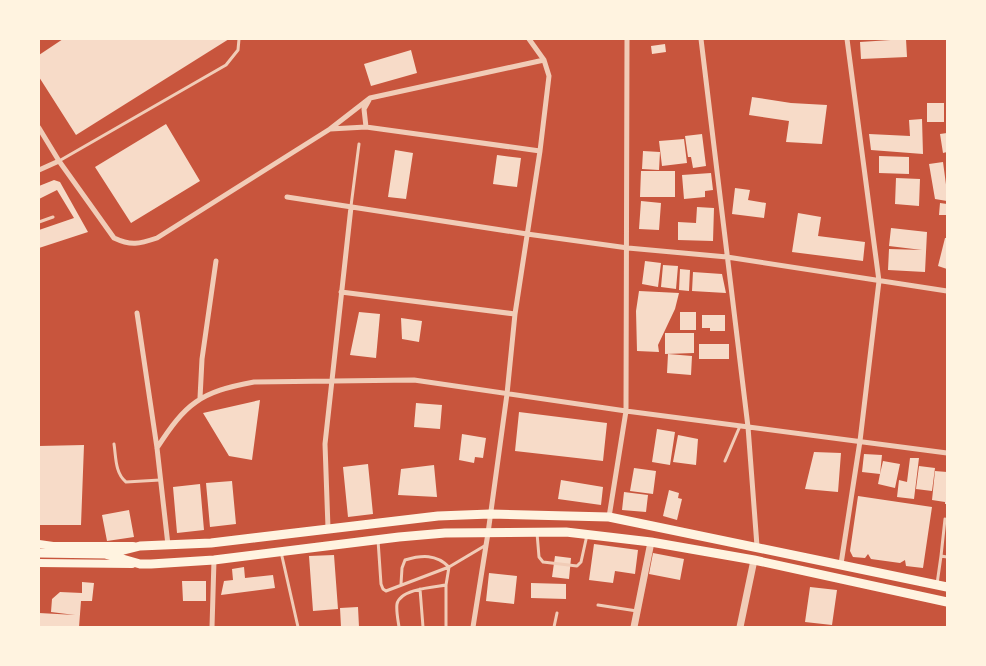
<svg xmlns="http://www.w3.org/2000/svg" width="986" height="666" font-family="'Work Sans',sans-serif">
<style>
.building{fill:#f7dbc8}
.lines{fill:none;stroke-linecap:round;stroke-linejoin:round}
.service{stroke:#f1ccb7;stroke-width:3}
.minor{stroke:#f1ccb7;stroke-width:5}
.tertiary{stroke:#f1ccb7;stroke-width:7}
.secondary{stroke:#fff3e0;stroke-width:8}
.primary{stroke:#fff3e0;stroke-width:9}
</style>
<rect width="100%" height="100%" fill="#c8553d"/>
<!-- building -->
<path class="building" d="M63,39H229L76,135L39,77V55Z
M906,39L907,57L861,59L860,42Z
M665,44L666,52L652,54L651,46Z
M411,50L417,73L371,86L364,64Z
M752,97L791,103L827,105L822,144L786,142L789,121L749,115Z
M927,103H944V122H927Z
M922,119L923,154L871,150L869,134L910,136L909,120Z
M166,124L200,181L131,223L95,167Z
M947,133V152L943,153L940,134Z
M702,134L706,166L693,168L691,157H688L685,136Z
M684,139L687,163L662,166L659,141Z
M395,150L413,153L406,199L388,197Z
M643,151L660,152L659,170L642,169Z
M497,155L521,158L517,187L493,184Z
M879,156L909,157V174L879,173Z
M943,162L947,192V201L935,199L929,164Z
M641,171H675V197H640Z
M711,173L713,190L705,191V197L684,199L682,175Z
M896,178L920,179L919,206L895,204Z
M54,180L60,182L88,232L39,248V230L74,218L57,190L39,199V186Z
M735,188L750,190L748,200L766,203L764,218L732,214Z
M641,201L661,203L659,230L639,229Z
M940,203L947,204V215H939Z
M697,207L714,208L713,241L678,240V222L696,223Z
M798,213L821,217L818,236L865,242L863,261L792,252Z
M891,228L927,232L925,272L888,270L889,249L922,250L889,246Z
M945,238H947V269L938,266Z
M645,261L661,263L658,287L642,284Z
M663,265L678,266L676,289L661,287Z
M680,269L690,270L689,291L679,290Z
M693,272L722,274L726,293L692,291Z
M639,291L679,293L675,309L658,345L659,352L637,351L636,311Z
M359,312L380,314L376,358L350,355Z
M680,312H696V330H680Z
M702,315H725V331H710V328H702Z
M401,318L422,321L419,342L402,339Z
M665,333H694V353L665,354Z
M699,344H729V359H699Z
M668,354L692,356L691,375L667,373Z
M260,400L252,460L229,456L203,413Z
M416,403L442,405L440,429L414,427Z
M519,412L607,423L603,461L515,451Z
M657,429L675,432L670,465L652,462Z
M462,434L486,438L483,458L475,457L474,463L459,460Z
M678,435L698,439L696,465L673,462Z
M84,445L81,525H39V446Z
M814,452L841,453L838,492L805,489Z
M864,454L882,455L880,474L883,461L900,464L895,488L878,484L880,474L862,472Z
M910,458H919L914,499L897,497L899,480L907,482Z
M368,464L373,514L348,517L343,467Z
M434,465L437,497L398,495L401,469Z
M919,466L935,468L932,491L916,489Z
M634,468L656,471L653,494L630,491Z
M935,471L947,472L946,494L947,504H945V502L932,500Z
M561,480L603,487L601,505L558,499Z
M232,481L236,524L210,527L206,483Z
M200,484L204,530L177,533L173,487Z
M669,490L679,493L678,498L682,499L677,520L663,516Z
M624,492L648,495L646,512L622,510Z
M858,496L932,507L923,568L906,566L905,560L900,563L871,559L868,554L865,558L853,557L850,551Z
M129,510L134,537L107,541L102,515Z
M594,544L638,550L635,574L615,571L613,583L589,580Z
M653,553L684,559L680,580L649,574Z
M334,555L338,609L313,611L309,556Z
M555,556L571,558L569,579L552,577Z
M244,567L245,578L273,575L275,588L221,595L224,581L233,580L232,569Z
M489,573L517,576L514,604L486,601Z
M182,581H206V601H183Z
M82,582L94,583L92,601H81L79,627H39V613L75,615L51,612L52,599L60,592L82,593Z
M531,583L566,584V599L531,598Z
M810,587L837,590L832,625L805,622Z
M358,607L359,627H341L340,608Z"/>
<g class="lines">
<!-- service -->
<path class="service" d="M59,161L226,65L238,50L239,39
M351,206L359,144
M39,222L53,217
M114,444C116,457 115,473 126,482L160,480
M725,461L740,426
M945,519L941,556L947,557
M537,533L539,557L543,562L577,566L581,562L587,535
M378,540L381,584L383,589L386,591L449,567L486,545
M281,552L298,627
M401,584L402,568L405,560C422,555 436,554 449,567L446,585V627
M937,584L941,556
M420,589L423,627
M598,605L637,611
M399,627C398,620 396,611 397,604C400,589 434,587 446,585
M554,627L557,613"/>
<!-- minor -->
<path class="minor" d="M701,39L748,427L757,546
M366,127L364,109L369,100
M39,128L59,161L114,238C131,246 139,244 157,238L330,129L370,98L544,60
M330,129L366,127L540,151
M39,170L59,161
M287,197L527,234L628,248L727,257L947,291
M341,292L515,314
M137,313L157,448L168,545
M200,398L202,359L216,261
M157,448C186,403 200,392 254,382L414,380L626,411L947,453
M609,517L626,411L627,39
M328,528L325,444L351,207
M841,564L860,441L879,281L847,39
M212,627L214,560
M473,627L488,533L507,394L515,314L540,151L549,76L544,60L529,39"/>
<!-- tertiary -->
<path class="tertiary" d="M634,627L651,542
M740,627L754,560"/>
<!-- secondary -->
<path class="secondary" d="M39,544L53,546H133
M39,563L132,564"/>
<!-- primary -->
<path class="primary" d="M39,553L105,554L140,564H151L214,560L399,537L445,533L566,532L651,542L754,560L947,602
M108,554L140,546L211,543L438,516L490,514L609,517L947,587"/>
</g>
<!-- border -->
<rect width="986" height="666" fill="none" stroke="#fff3e0" stroke-width="80"/>
</svg>
